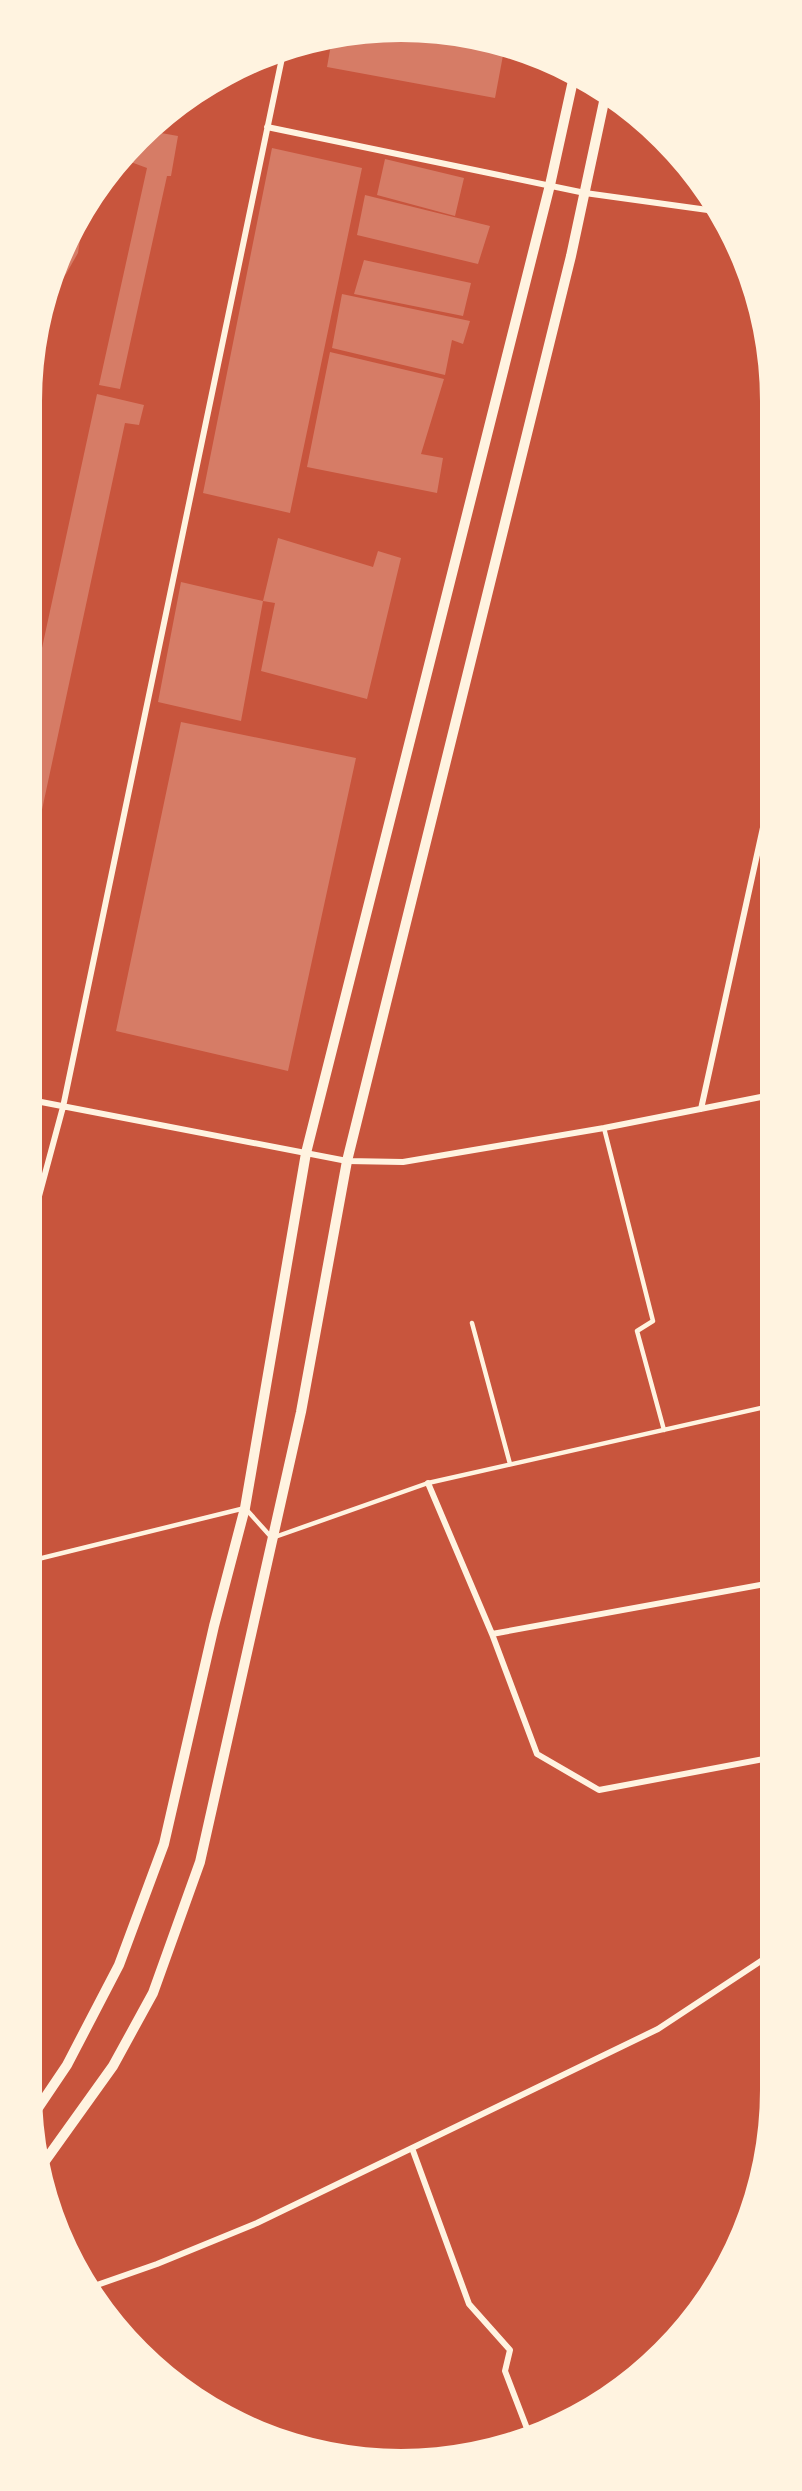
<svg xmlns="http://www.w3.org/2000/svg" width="802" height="2491" font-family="Poppins,sans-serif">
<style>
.building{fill:#d67c66}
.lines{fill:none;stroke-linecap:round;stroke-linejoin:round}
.service{stroke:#fff3e0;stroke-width:4.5}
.minor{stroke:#fff3e0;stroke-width:6}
.tertiary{stroke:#fff3e0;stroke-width:10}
</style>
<rect width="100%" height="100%" fill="#c8553d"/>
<!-- building -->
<path class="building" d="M332,39H473L504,50L495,98L327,67Z
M163,127L161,133L178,136L171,176H167L120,389L99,385L147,168L128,161Z
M272,148L362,168L290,513L203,493Z
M385,159L464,178L455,216L377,195Z
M365,195L490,226L478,264L357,235Z
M82,227L78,253L66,274L58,282Z
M364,260L471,283L463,316L354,294Z
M342,294L470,321L463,344L452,340L445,375L332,348Z
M330,352L444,379L421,454L443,458L437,493L307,467Z
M97,394L144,405L139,425L125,423L37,833V671Z
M278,538L373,567L378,551L401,558L367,699L261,671L275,603L263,601L241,721L158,702L181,582L263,601Z
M181,722L356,758L288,1071L116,1031Z"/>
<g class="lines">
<!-- service -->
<path class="service" d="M604,1128L653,1321L637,1331L664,1430
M472,1323L510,1464
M34,1560L245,1508L272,1538L428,1483L765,1407"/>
<!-- minor -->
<path class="minor" d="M267,127L585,193L715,211
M36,1101L347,1161L403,1162L604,1128L766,1096
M701,1109L766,814
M35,1211L63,1107L282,58
M428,1483L492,1634L537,1754L599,1790L764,1759
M492,1634L765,1584
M412,2148L469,2304L510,2350L505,2371L528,2431
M94,2286L157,2264L257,2223L658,2029L764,1959"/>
<!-- tertiary -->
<path class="tertiary" d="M36,2111L67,2065L119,1965L164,1844L214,1626L245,1508L306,1153L550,185L574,76
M45,2161L113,2066L153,1993L200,1862L301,1412L347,1161L571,256L605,97"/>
</g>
<!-- crop -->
<path d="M0 0H802V2491H0ZM401 42H401A359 359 0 0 1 760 401V2090A359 359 0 0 1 401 2449H401A359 359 0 0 1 42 2090V401A359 359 0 0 1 401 42Z" fill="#fff3e0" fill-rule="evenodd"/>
</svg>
